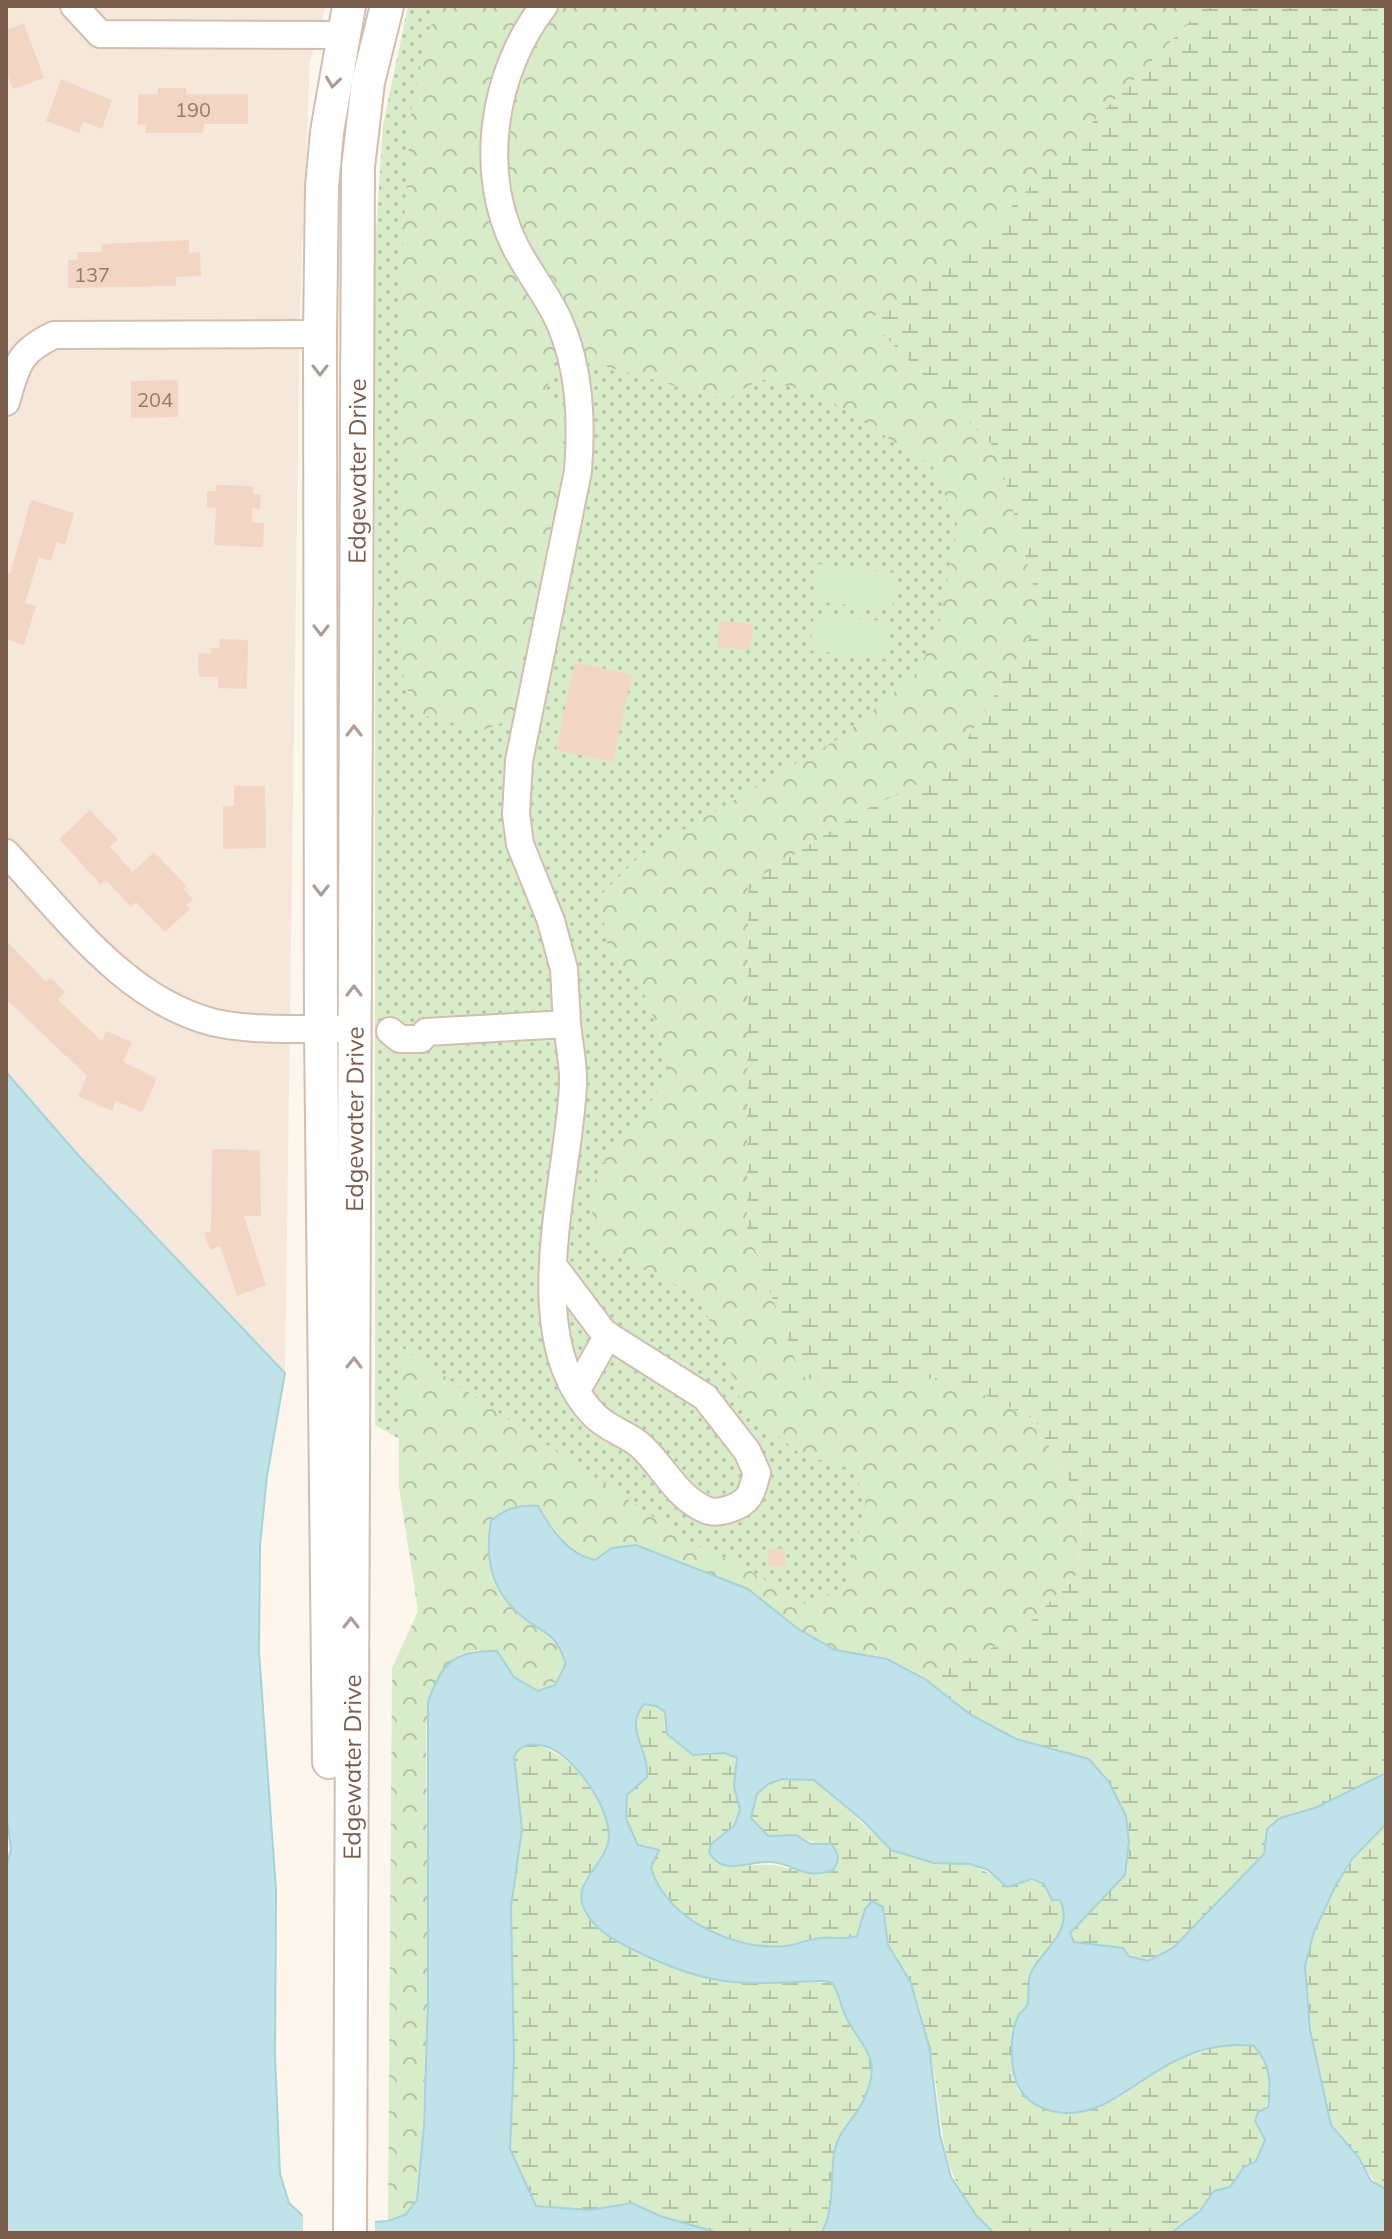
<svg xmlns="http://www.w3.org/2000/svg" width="1392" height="2239" font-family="Mulish,sans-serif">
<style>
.residential{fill:#f5e8da}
.grass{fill:url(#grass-dots)}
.forest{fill:url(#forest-crowns)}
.wetland{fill:url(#wetland-marsh)}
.garden{fill:#d8ecc9}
.water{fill:#bfe3e8;stroke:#a5d3da;stroke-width:2}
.pier{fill:#fdf6ec}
.building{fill:#f3d5c3}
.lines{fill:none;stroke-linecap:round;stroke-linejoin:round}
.minor-casing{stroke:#d1beb0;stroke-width:30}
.tertiary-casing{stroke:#d1beb0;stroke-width:36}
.minor{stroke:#fff;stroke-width:26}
.tertiary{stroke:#fff;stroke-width:32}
.oneway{stroke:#af9d94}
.labels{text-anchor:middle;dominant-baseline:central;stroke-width:6;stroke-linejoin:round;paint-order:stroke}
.number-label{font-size:20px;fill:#987a6a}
.street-label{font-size:24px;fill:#7a5c4d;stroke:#fffaf3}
</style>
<defs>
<pattern id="grass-dots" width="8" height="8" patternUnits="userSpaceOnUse" patternTransform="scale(2)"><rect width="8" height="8" fill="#d8ecc9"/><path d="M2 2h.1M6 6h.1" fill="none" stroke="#b4c2a5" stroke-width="1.8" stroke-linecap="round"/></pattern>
<pattern id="forest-crowns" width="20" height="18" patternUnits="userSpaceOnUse" patternTransform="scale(2)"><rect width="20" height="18" fill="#d8ecc9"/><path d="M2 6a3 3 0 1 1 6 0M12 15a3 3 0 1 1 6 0" fill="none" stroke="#b4c2a5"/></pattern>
<pattern id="wetland-marsh" width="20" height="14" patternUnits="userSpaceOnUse" patternTransform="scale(2)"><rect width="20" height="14" fill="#d8ecc9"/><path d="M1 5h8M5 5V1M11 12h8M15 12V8" fill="none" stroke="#b4c2a5"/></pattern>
</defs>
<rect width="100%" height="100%" fill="#fdf6ec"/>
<!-- residential -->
<path class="residential" d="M6,6H326L310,61L300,306L285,1373L78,1155L6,1072Z"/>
<!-- grass -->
<path class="grass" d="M408,6H1386L825,1681L375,1425V248L383,125Z"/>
<!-- forest -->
<path class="forest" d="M436,6H1205L980,239L870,320L997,450L1042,618L948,770L864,810L848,1392L946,1376L1034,1419L1083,1505L1077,1574L1015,1637L925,1679L887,1659L835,1650L797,1628L748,1589L657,1553L607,1554L595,1560L581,1557L563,1541L538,1506L535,1626C554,1634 559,1644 567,1663C560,1680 555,1685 539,1691L514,1677L505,1662L477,1650L460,1654L447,1664L426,1726L428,2002L421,2172L417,2201L405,2215L388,2221L392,1668L418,1611L399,1487L398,1345L694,1544L747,1569L805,1604L847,1588L866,1499L852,1469L800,1454L743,1406L719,1338L696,1295L594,1245L591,1189L608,1153L648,1108L670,1064L646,997L609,955L600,896L641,855L843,736L918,672L939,625L958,526L933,467L820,394L760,379L726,400L597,364L554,362L546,392L574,434L536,710L483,730L414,713L399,659V302L412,100Z"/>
<!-- wetland -->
<path class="wetland" d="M1205,6H1386V1773L1315,1808L1280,1818L1267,1829L1264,1854L1173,1948L1148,1961L1104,1945L1074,1942L1070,1933L1125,1875L1129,1841L1126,1816L1109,1782L1089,1759L1016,1739L971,1715L925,1679L1015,1637L1077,1574L1083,1505L1034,1419L946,1376L848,1392L801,1376L747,1228L748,884L864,810L948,770L1042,618L997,450L869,320L980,239Z
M643,1704L656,1706L665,1713L667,1734L693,1755L725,1753L737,1758L734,1787L740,1810L734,1826L709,1852C724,1879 762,1856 789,1869L820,1845L796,1835L768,1836L751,1818C752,1782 783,1775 814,1779L891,1850L934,1863L970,1864L1014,1886L1023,1879L1044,1884L1052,1900H1060C1074,1928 1046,1950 1032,1971C1027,1979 1029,1992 1027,2001C1026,2008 1021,2011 1019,2017C1010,2042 1011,2066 1018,2091L1096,2108L1122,2096L1176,2060L1222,2045L1254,2046C1290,2083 1253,2109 1265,2140L1256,2161L1244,2167L1230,2187L1214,2191L1200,2210L1171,2233H994C931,2171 947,2124 929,2046C924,2026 919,1999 910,1981C906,1974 900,1968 896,1961C884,1935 887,1930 865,1909L857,1936C843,1940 835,1938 821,1938C809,1938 797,1945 785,1946C739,1951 682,1924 657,1885C653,1878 653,1869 649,1862C636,1840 621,1821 627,1795L647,1776C650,1749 623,1729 643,1704Z
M532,1743C570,1753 610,1796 609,1839C608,1854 593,1870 583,1881L792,1982L832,1983C840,1994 840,2005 846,2017C863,2051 884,2058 863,2101C854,2121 838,2129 834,2154C830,2179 835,2212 821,2233H719L660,2216L632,2203L590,2210L536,2206L510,2148L514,2057L511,1907L522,1829L514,1756L520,1748Z
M1386,1824V2189H1381L1331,2125L1310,2030L1305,1966L1314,1932L1335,1887L1352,1859Z"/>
<!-- garden -->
<path class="garden" d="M819,564L896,573L892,610L815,601Z
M814,614L891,622L887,659L810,650Z"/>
<!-- water -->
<path class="water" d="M6,1072L78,1155L285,1373L267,1476L260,1545L259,1652L276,1890L275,2056L280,2174L289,2203L303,2216L362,2223L388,2221L405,2215L417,2200L424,2126L428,2002V1702C442,1662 454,1650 497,1651L514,1677L538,1691L555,1685L566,1664C553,1626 542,1636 517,1612C490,1587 485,1556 491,1521C506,1508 518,1505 538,1506C551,1529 568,1555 595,1560L612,1548L636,1545L748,1589L797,1628L835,1650L887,1659L925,1679L971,1715L1016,1739L1089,1759L1109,1782L1126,1816L1129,1841L1125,1875L1070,1933L1074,1942L1123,1948L1129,1956L1148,1961L1173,1948L1264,1854L1267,1829L1280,1818L1315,1808L1386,1773V1824L1352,1859L1335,1887L1314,1932L1305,1966L1310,2030L1331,2125L1359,2158L1371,2181L1386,2189V2233H1171L1200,2211L1214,2191L1230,2187L1244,2167L1256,2161L1265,2140L1255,2121L1258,2112L1268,2107C1271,2083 1271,2064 1254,2046C1228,2043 1201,2048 1177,2060C1134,2080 1097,2127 1045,2109C1020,2100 1013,2081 1012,2056C1011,2043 1013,2026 1019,2014C1020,2014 1027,2006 1027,2005C1030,1996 1027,1984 1030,1975C1038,1952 1076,1933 1060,1900H1052L1044,1884L1032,1879L1007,1887L988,1870L970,1864L934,1863L891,1850L863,1821L814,1780L782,1779L768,1784L757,1794L751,1818L768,1836L796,1835L811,1844H831C839,1853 840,1860 833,1870C804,1880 797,1865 772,1862C749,1860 723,1878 709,1852L711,1844L734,1826L740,1810L734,1787L737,1758L725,1753L693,1755L667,1734L665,1712L656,1706L644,1704C623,1729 650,1750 647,1777L627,1795L626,1819L638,1845L659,1850L651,1867C664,1918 734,1951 785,1946C797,1945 808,1939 821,1938C835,1937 843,1940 857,1936L865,1909L872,1901L883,1907L888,1945L911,1983L929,2046L940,2135L951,2177L976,2215L994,2233H821C835,2212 830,2179 834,2154C838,2129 854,2121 863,2101C884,2058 863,2050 846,2017C840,2005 840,1994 832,1983L823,1981C744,1984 715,1989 640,1953C620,1943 599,1934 587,1914C568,1884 602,1869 608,1843C615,1813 574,1754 545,1746C531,1743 522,1743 514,1756L522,1829L511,1907L514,2057L510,2149L536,2206L590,2210L632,2203L660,2216L719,2233H6V1868L11,1849L6,1812Z"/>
<!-- pier -->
<path class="pier" d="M303,2210L375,2218V2233H303Z"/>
<!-- building -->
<path class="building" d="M24,23L44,78L13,89L6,72V30Z
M61,79L112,100L102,129L83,122L79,133L46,121Z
M158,88H186V94H248V124H204L203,133H146V124L138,125V94H158Z
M189,240V253L200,252L201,276L176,277V286L68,288V260H77V252H101L102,244Z
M178,380V417L131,418V381Z
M216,485L253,486V494H261L260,509L252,508V522L264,523L263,547L214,545L216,508L207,507V491H216Z
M31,500L74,513L65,545L57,542L51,561L39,557L25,603L36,606L24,645L6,639V572L10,574Z
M720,621L753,624L750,650L717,647Z
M220,639L248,640L247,689L218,688V677H199L198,653L211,654V648H219Z
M575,662L632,675L613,762L556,750Z
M234,786H265L266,848L223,849V806H234Z
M90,810L118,840L110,847L133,872L154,852L187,886L183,889L193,899L186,905L190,909L165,932L136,902L131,907L106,880L101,885L59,839Z
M6,940L46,982L50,977L65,992L58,1000L102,1041L106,1031L132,1042L123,1062L157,1078L142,1112L116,1101L112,1111L78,1096L87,1076L6,999Z
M212,1149L260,1150L261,1216H244L266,1285L237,1296L220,1246L210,1250L204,1233L211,1231Z
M784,1548L786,1565L769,1567L767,1550Z"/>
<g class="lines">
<!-- minor casing -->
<g class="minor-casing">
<path id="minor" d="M74,6L100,34L342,35
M6,402C17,365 18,352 54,335L320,334
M6,853C66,916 124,999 212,1022C254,1032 299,1028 341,1029
M390,1031L400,1039H421L426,1032L567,1024L564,969L551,921L520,844L516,814L519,761L578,471C582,420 580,368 559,321C547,295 529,273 516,248C477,172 493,71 544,6
M555,1268L604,1333L705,1397L747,1451L757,1473C755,1479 753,1490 749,1496C742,1507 718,1515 706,1510C676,1497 664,1467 641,1446C628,1434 608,1429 595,1416C517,1338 569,1181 573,1085C574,1065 569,1044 567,1024
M577,1390L608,1335"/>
</g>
<!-- tertiary casing -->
<g class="tertiary-casing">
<g id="tertiary">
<path d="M329,1762L321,1029L320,334L322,187L327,132L349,6"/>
<path id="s1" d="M350,2233L358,167L368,82L387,6"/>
</g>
</g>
<!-- minor -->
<use href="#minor" class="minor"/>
<!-- tertiary -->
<use href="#tertiary" class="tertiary"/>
</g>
<!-- one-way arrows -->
<defs><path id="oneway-chevron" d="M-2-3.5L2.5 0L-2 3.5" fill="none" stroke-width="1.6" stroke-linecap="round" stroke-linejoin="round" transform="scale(2)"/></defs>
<g class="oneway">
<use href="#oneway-chevron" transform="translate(333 82) rotate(98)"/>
<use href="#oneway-chevron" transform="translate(320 370) rotate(90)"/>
<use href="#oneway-chevron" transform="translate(321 630) rotate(90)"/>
<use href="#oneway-chevron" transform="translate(354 731) rotate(-90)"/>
<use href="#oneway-chevron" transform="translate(321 890) rotate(90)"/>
<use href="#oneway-chevron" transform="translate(354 991) rotate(-90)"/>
<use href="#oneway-chevron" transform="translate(354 1363) rotate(-89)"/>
<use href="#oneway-chevron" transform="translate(351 1623) rotate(-90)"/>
</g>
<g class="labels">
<!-- number labels -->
<g class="number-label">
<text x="193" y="109">190</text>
<text x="92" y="274">137</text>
<text x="155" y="399">204</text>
</g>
<!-- street labels -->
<g class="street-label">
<text stroke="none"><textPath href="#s1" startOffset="1762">Edgewater Drive</textPath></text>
<text stroke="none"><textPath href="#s1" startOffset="1114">Edgewater Drive</textPath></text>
<text stroke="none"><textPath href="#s1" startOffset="466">Edgewater Drive</textPath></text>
</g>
</g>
<!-- border -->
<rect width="1392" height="2239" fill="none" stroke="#7a5c4d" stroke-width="16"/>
</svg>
